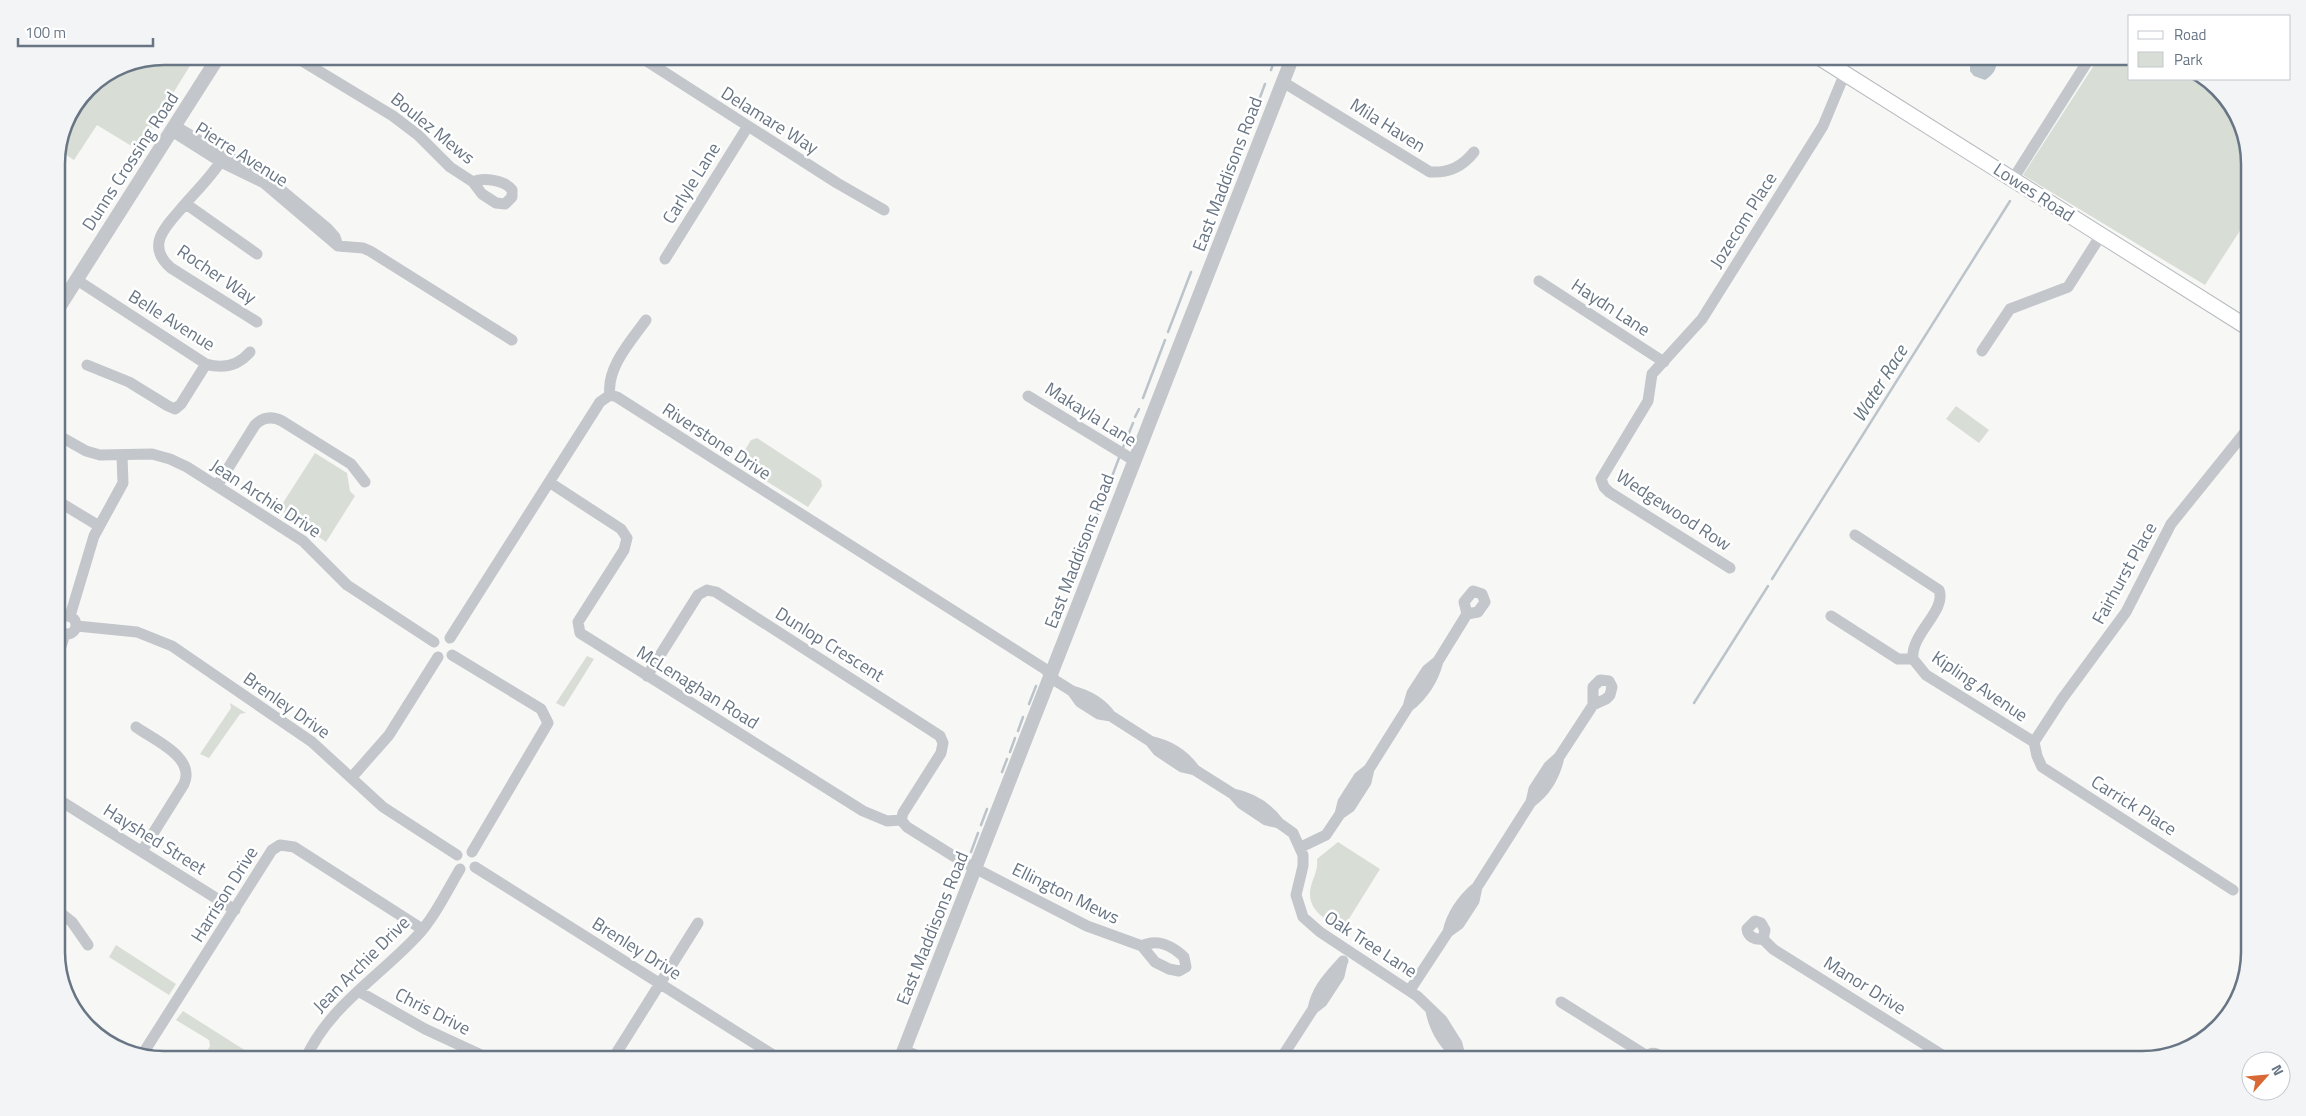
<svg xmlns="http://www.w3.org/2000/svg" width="2306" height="1116" font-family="'Titillium Web',sans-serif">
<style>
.green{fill:#d8ded6}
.water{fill:#bbc4ca}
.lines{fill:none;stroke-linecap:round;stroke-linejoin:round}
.stream{stroke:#bbc4ca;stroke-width:2.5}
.secondary-casing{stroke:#b6babe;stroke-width:17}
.minor{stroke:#c3c6ca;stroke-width:11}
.tertiary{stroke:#c3c6ca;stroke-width:14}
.secondary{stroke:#fff;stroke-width:15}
.labels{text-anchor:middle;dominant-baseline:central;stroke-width:5;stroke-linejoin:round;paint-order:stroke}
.street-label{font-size:18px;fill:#687584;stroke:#fff}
.water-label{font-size:19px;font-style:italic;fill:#64767f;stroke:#fff}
.rim{fill:none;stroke:#687584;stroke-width:2.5}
</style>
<rect width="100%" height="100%" fill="#f7f7f5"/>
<!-- green -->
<path class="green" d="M164,56H196L138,150L97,125L74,160L58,150L65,122L88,87L123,64Z
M2100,56H2130V79H2201L2231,104L2250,157V215L2205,285L2023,175Z
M1956,406L1989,430L1979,443L1946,419Z
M757,438L821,480L822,486L808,507L737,463L751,440Z
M315,453L347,473L350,491L355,496L326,542L279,509Z
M587,656L594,659L564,707L556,703Z
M230,703L246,713L240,714L209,758L200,754L231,708Z
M1338,842L1380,869L1342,930C1325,919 1305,909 1311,886C1314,876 1318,870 1317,859Z
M116,945L176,984L169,995L109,957Z
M183,1011L257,1058L261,1060H202L210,1046L209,1040L176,1020Z"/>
<!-- water -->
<path class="water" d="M1995,56C1999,67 1994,74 1985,80L1974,76L1970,71V56Z"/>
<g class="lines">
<!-- stream -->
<path class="stream" d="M1271,70L1276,56
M1248,129L1265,84
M1168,332L1191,272
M1143,398L1165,340
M1135,417L1139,409
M1122,450L1133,423
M1097,516L1119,458
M1089,542L1095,522
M1772,579L2010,201
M1694,703L1768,586
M1029,704L1036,686
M1018,731L1023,717
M1010,752L1015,738
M1002,772L1007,759
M981,825L987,809
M971,852L978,833"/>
<!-- secondary casing -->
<g class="secondary-casing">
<path id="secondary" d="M1817,56L2250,329"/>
</g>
<!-- minor -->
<path class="minor" d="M294,56L393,116L418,135L450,167L473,182L482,194L496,203L505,204L512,197V190C505,180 483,177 473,182
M639,56L837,183L884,210
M1283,82L1430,172C1449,173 1462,167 1474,152
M172,131L221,162L264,183L338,246L335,237L327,228L262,174L222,154L175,126
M224,156C214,174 198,189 185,204C169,224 143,244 171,268L257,322
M2013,179L2091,56
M186,204L257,254
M338,246L363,248L370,251L512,340
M665,259L748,126
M77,280L206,364C223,369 238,366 250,352
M1539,281L1664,362
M1982,351L2010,309L2068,287L2101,235
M87,365L129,382L168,406L175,409L181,404L206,364
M610,395C606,368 631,341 646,320
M1028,396L1135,461
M56,434L86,451L100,455L152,454L170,459L187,467L303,541L347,585L434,642
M549,482L621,529L627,538L624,550L578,622L580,633L863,811L887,821L901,820
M217,486L255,425C263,417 272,416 282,421L351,464L365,482
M56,500L99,526
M1855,535L1939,590C1947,611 1910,634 1913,659
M1730,568L1609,492L1604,487L1601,479L1648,401L1652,374L1702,319L1823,126L1845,73
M1473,591L1482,594L1485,602L1478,612L1467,614L1464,602Z
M58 625a9 9 0 1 1 18 0a9 9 0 1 1-18 0Z
M70,616L94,536L123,483L122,456
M1831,616L1898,659H1913L1926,675L2034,742
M77,626L137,632L172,646L312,742L383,807L457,855
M450,638L600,402L610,395L617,397L1045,669L1056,681L1072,691L1080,702L1099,714L1111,716L1150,741L1158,751L1182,767L1195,770L1233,794L1242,804L1266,820L1279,823L1293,833L1303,855V866L1296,895L1303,917L1320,932L1417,996L1442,1020L1457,1044L1461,1060
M452,655L541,709L548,723L472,852
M56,662L65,634
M647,676L698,595L707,590L716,592L940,736L943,743L941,753L903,813L901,820
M1072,691C1088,695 1101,702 1111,716
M1408,707C1423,695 1433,680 1438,661
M136,727C154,740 196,757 184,784L142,851
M1150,741C1168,745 1184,754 1195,770
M2034,742L2062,699L2126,612L2171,524L2250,426
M2034,742L2037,756L2042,767L2233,890
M352,777L389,735L438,657
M1233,794C1252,798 1268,808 1279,823
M56,798L235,910
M1531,802C1546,791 1555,775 1559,757
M1340,814L1350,807L1366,782L1369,769L1408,707L1412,693L1427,670L1438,661L1467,614
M901,820L907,827L963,862L1087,926L1142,946L1155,962L1169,969L1179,971L1186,967L1184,957C1172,946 1158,938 1142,946
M1301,847L1326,835L1340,814L1343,802L1359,777L1369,769
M475,867L781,1060
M57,910L72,922L88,945
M1448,932C1452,914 1463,899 1477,887L1531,802L1534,789L1549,766L1559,757L1593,705L1606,699L1610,695L1612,687L1609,681L1600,680L1593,687V705
M1763,939C1755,940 1748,937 1747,929L1755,921L1761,923L1765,930L1763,939L1773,949L1950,1060
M1410,990L1448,932L1459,924L1474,901L1477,887
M358,991L425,1029L492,1060
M1561,1002L1647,1056
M1313,1009C1317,988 1330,976 1343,961
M1431,1011C1435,1031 1445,1046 1461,1059
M904,1050L928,1060
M142,1055L272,850L280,845L294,847L422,929
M305,1060C328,1007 379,977 417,936C434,918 447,891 460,869
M612,1060L698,923
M1280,1060L1313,1009L1322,1002L1339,976L1342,963
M1646,1060C1647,1054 1652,1052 1657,1054L1661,1060"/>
<!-- tertiary -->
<path class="tertiary" d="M56,312L219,56
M900,1060L1293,56"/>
<!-- secondary -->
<use href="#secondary" class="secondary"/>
</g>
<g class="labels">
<!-- street labels -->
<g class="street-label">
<text transform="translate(770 120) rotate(32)">Delamare Way</text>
<text transform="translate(1388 125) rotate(32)">Mila Haven</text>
<text transform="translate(433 128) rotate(39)">Boulez Mews</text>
<text transform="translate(242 154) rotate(32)">Pierre Avenue</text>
<text transform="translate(130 161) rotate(-57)">Dunns Crossing Road</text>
<text transform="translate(1227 174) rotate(-69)">East Maddisons Road</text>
<text transform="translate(691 183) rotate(-58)">Carlyle Lane</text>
<text transform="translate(2034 192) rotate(33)">Lowes Road</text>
<text transform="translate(1743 220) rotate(-58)">Jozecom Place</text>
<text transform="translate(217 274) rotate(34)">Rocher Way</text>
<text transform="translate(1611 307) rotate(33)">Haydn Lane</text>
<text transform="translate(172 320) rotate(32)">Belle Avenue</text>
<text transform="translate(1091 414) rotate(32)">Makayla Lane</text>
<text transform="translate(717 441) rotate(33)">Riverstone Drive</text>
<text transform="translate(266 498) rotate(33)">Jean Archie Drive</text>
<text transform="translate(1674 510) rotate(33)">Wedgewood Row</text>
<text transform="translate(1079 551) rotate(-69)">East Maddisons Road</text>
<text transform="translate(2124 573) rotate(-61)">Fairhurst Place</text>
<text transform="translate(830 644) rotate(32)">Dunlop Crescent</text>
<text transform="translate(1980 686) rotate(34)">Kipling Avenue</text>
<text transform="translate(698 687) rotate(32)">McLenaghan Road</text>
<text transform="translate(287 705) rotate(35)">Brenley Drive</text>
<text transform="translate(2134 805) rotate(32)">Carrick Place</text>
<text transform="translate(155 839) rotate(32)">Hayshed Street</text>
<text transform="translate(1066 893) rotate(26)">Ellington Mews</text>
<text transform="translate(224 894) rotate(-58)">Harrison Drive</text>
<text transform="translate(932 928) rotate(-68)">East Maddisons Road</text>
<text transform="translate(1371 944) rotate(33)">Oak Tree Lane</text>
<text transform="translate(637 948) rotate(32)">Brenley Drive</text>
<text transform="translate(361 964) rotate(-45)">Jean Archie Drive</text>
<text transform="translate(1865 985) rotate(32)">Manor Drive</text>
<text transform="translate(433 1011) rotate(27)">Chris Drive</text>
</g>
<!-- water labels -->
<g class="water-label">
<text transform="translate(1879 383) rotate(-58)">Water Race</text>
</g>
</g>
<!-- crop -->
<path d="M0 0H2306V1116H0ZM164 65H2142A99 99 0 0 1 2241 164V952A99 99 0 0 1 2142 1051H164A99 99 0 0 1 65 952V164A99 99 0 0 1 164 65Z" fill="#f3f4f5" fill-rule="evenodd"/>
<path class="rim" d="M164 65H2142A99 99 0 0 1 2241 164V952A99 99 0 0 1 2142 1051H164A99 99 0 0 1 65 952V164A99 99 0 0 1 164 65Z"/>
<!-- legend -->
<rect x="2128" y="15" width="162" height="65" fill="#ffffff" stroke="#c3c8ce"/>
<rect x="2138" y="31" width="25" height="8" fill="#ffffff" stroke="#c3c8ce"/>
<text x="2174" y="40" font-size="15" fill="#687584">Road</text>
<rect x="2138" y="52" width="25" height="15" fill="#d8ded6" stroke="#c3c8ce"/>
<text x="2174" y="65" font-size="15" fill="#687584">Park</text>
<!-- north arrow -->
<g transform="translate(2266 1076) rotate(63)"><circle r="24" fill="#ffffff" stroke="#c3c8ce"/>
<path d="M0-4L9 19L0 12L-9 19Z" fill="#d86834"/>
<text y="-8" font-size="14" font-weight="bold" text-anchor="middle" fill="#687584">N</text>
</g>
<!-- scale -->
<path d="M18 38v8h135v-8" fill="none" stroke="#687584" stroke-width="2.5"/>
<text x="25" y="38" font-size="15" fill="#687584" stroke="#ffffff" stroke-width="4" paint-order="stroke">100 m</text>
</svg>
